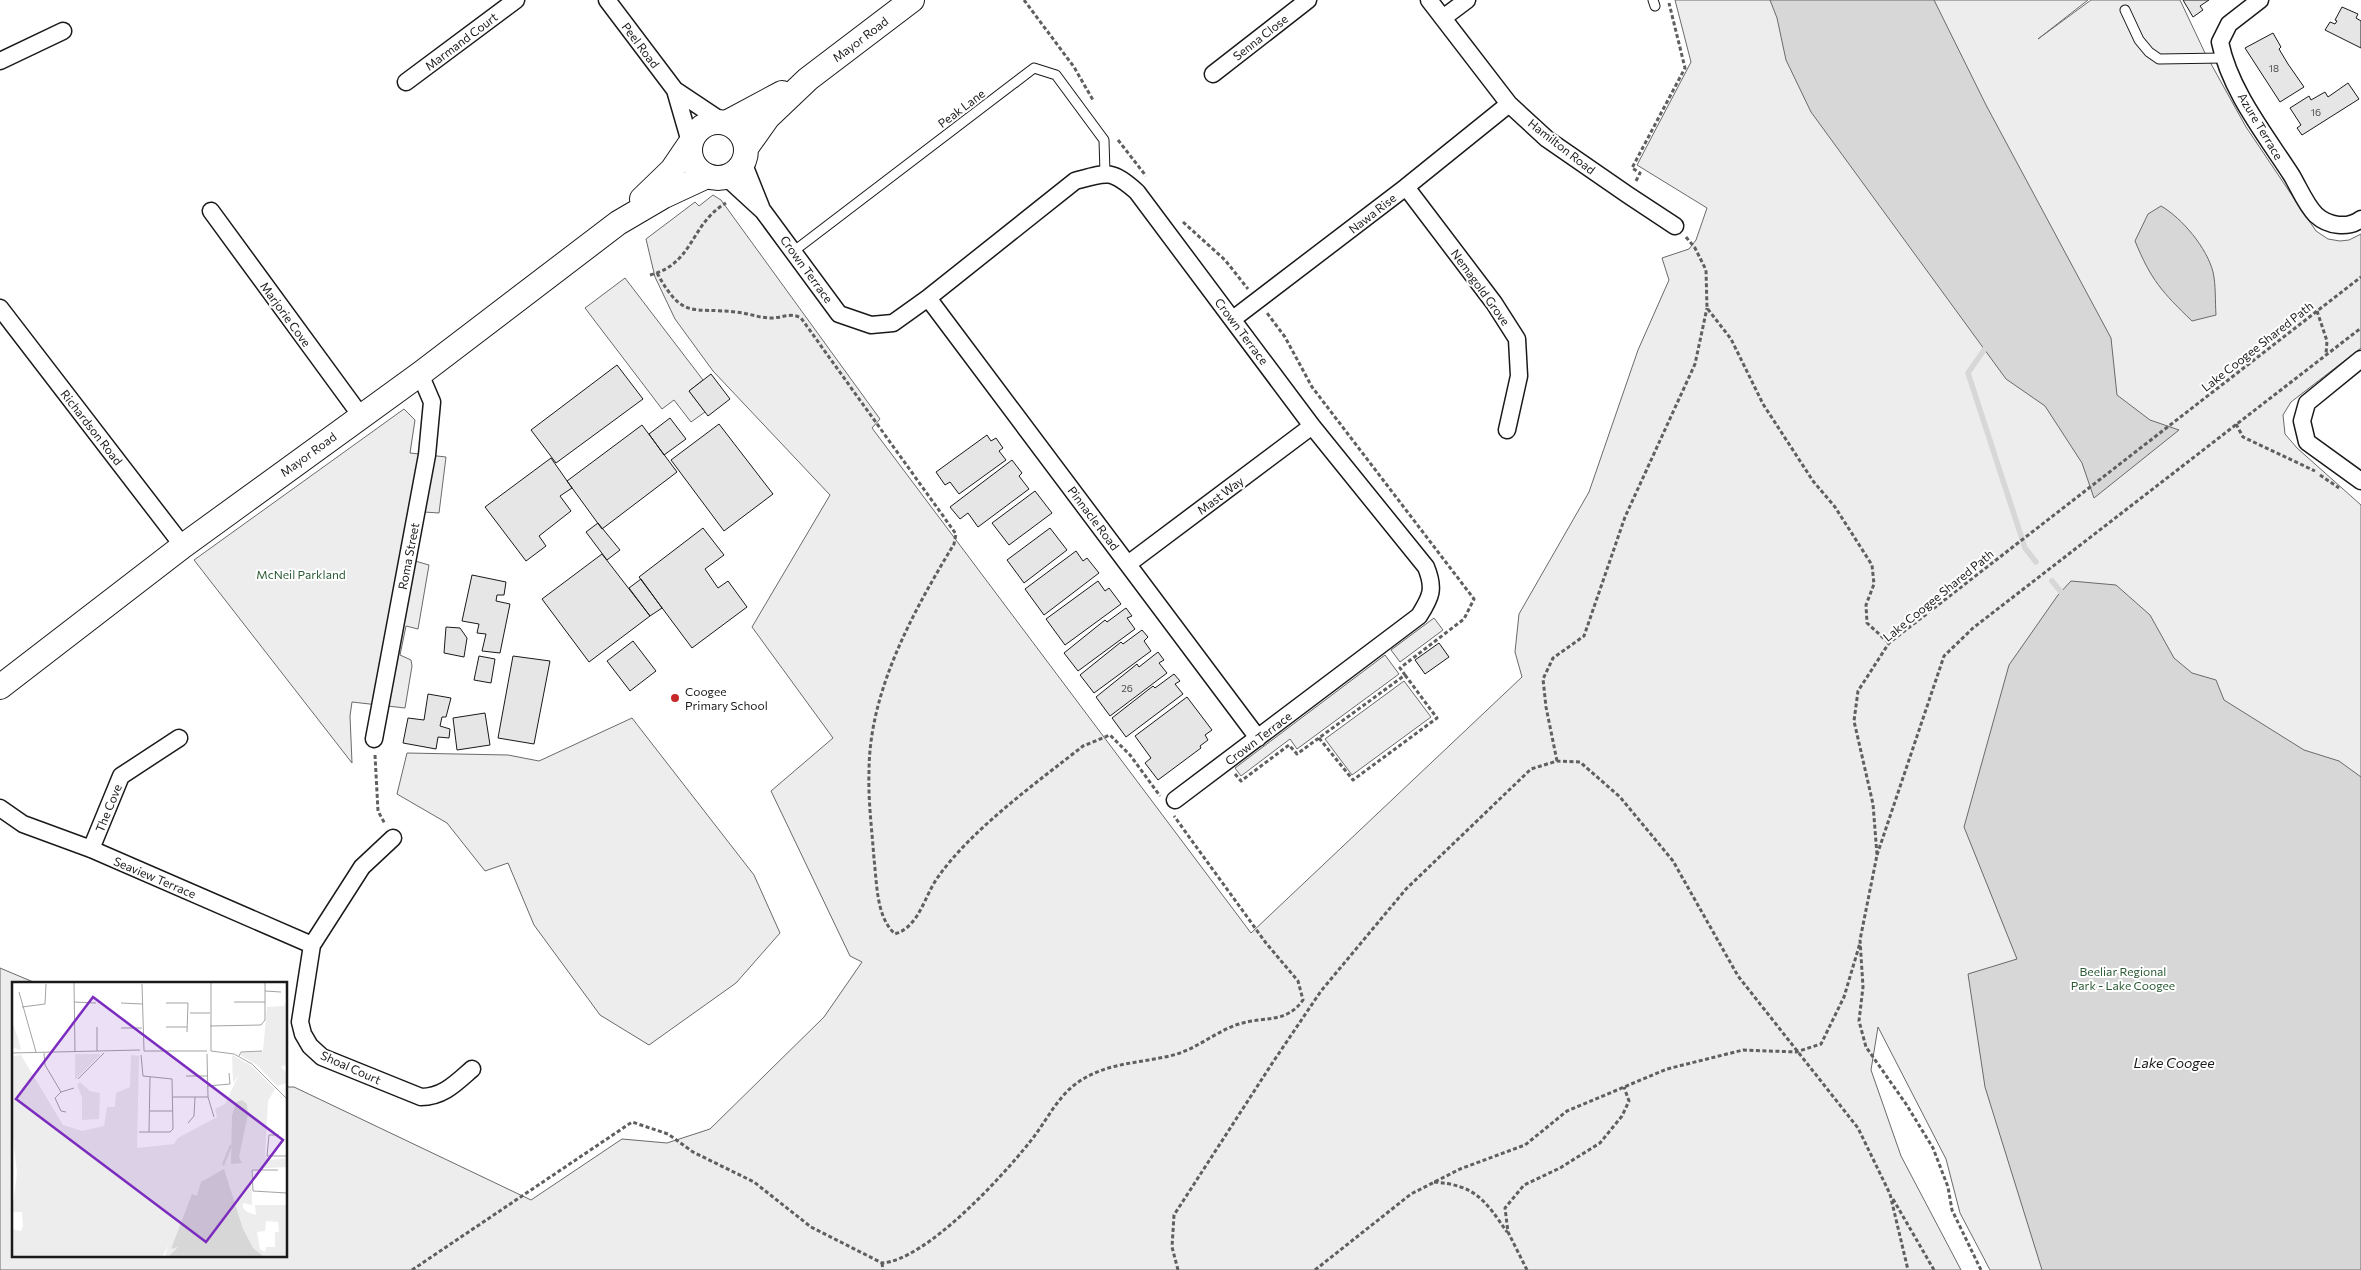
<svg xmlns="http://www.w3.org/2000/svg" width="2361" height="1270" font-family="Commissioner,sans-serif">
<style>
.built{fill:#ededed;stroke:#6a6a6a}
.water{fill:#d7d7d7;stroke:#6a6a6a}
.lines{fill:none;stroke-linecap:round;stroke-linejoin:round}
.stream{stroke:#d7d7d7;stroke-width:5.5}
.building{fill:#e6e6e6;stroke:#1a1a1a}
.lane-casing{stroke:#1a1a1a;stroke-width:11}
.street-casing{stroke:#1a1a1a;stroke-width:19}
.secondary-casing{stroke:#1a1a1a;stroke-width:26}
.path{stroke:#5f5f5f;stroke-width:3;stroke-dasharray:4 2.5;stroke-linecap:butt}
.lane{stroke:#fff;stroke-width:9}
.street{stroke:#fff;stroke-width:16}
.secondary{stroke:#fff;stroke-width:24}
.poi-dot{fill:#c62828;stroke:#fff;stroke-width:2}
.labels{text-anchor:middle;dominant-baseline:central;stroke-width:4;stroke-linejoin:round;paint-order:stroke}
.number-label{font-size:10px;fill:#4d4d4d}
.street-label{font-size:12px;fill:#1a1a1a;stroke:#fff}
.park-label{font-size:12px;fill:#2b5a34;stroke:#fff}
.poi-label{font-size:12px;fill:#1a1a1a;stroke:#fff;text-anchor:start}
.water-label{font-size:14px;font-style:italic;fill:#1a1a1a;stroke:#fff}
.inset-river{fill:none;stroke:#d7d7d7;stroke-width:2.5}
.inset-road{fill:none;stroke:#a3a3a3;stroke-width:1}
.view{fill:#7b2cbf;fill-opacity:0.15;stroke:#7b2cbf;stroke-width:2.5}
.inset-edge{fill:none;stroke:#1a1a1a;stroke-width:2.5}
</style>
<rect width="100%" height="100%" fill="#fff"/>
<!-- built -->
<path class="built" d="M1675,0H2088L2038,39L2091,0H2180L2205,53L2246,127L2316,231L2328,239L2340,241L2349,240L2361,234V348L2291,402L2283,415L2285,434L2297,448L2361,505V1270H1990L1960,1213L1946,1159L1878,1027L1871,1070L1901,1156L1961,1270H0V968L38,984H14V1256H286V1087H294L531,1200L622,1139L667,1143L710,1129L824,1017L862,962L850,956L771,791L833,738L752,627L830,495L713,371L675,319L655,277L646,239L695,202L699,206L713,195L721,200L880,419L872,428L1251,933L1522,677L1515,652L1519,614L1589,492L1638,350L1669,280L1662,258L1689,249L1696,240L1707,208L1637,165L1691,62Z
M625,278L703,380L689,391L705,412L691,422L674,400L662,409L585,308Z
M404,409L415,420L410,453L446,457L439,513L424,512L415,561L429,565L418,629L406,626L400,655L411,660L412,666L405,708L352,702L350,716L352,763L194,560Z
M1434,618L1443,630L1400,662L1391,650Z
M1385,655L1399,674L1297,749L1290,739L1241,776L1235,768Z
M1404,681L1431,717L1352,775L1325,739Z
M632,718L754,875L780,933L736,983L649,1045L600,1015L534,925L508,863L485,871L447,823L397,794L407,753L508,755L539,761Z"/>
<!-- water -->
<path class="water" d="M1770,0H1934L1986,105L2111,338L2117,395L2150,420L2179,430L2094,498L2082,463L2045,406L2006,379L1811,112L1786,60L1777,18Z
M2161,206C2182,218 2207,248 2213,272C2216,285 2215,301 2216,315L2192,321C2162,292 2151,280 2135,241L2148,214Z
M2071,581L2116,585L2150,615L2174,658L2192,673L2216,680L2224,700L2304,750L2339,761L2361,777V1270H2042L1985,1087L1968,974L2017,959L1964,827L2009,665L2058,595Z"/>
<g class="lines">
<!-- stream -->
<path class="stream" d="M1984,350L1968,373L2025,548L2036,562
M2052,581L2061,592"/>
</g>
<!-- building -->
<path class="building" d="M2183,0H2209L2200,6L2203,10L2193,17Z
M2342,7L2358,14L2356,18L2361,21V48L2325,30L2330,22L2335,24L2337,21L2335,20Z
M2273,33L2281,47L2279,49L2288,64L2304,87L2280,102L2245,48Z
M2348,83L2359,99L2302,135L2297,128L2301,125L2290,108L2309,96L2311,100L2325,92L2328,97Z
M617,365L643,399L556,463L531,430Z
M711,374L730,399L708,416L689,391Z
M670,418L686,439L664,455L649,434Z
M719,424L773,494L724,531L671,460Z
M642,425L677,472L602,529L567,481Z
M987,435L991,441L996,438L1003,448L999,451L1006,460L959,494L950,482L945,485L936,472Z
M551,458L572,488L560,496L571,511L539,536L546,546L526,561L485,507Z
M1012,460L1022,473L1019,476L1029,489L978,527L968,513L960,519L950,507Z
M1035,491L1052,513L1009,545L992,523Z
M598,523L620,550L607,560L586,532Z
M703,528L724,555L705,569L718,588L728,581L747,607L692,648L639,577Z
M1050,528L1067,550L1024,583L1007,560Z
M1076,551L1083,561L1087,558L1099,573L1044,615L1025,589Z
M602,554L650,616L589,662L542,599Z
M472,575L506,582L504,595H497L496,601L510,604L500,653L482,651L486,634L477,633L479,624L462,621Z
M641,579L662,608L650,616L629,588Z
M1098,581L1105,591L1109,588L1121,604L1065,645L1046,619Z
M1126,608L1132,616L1127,618L1135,629L1078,671L1064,653L1105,620L1107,622Z
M446,627L460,628L467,638L464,657L444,653Z
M1142,630L1148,637L1144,641L1151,651L1094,693L1080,675L1121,642L1123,644Z
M633,641L656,671L630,691L607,661Z
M1439,643L1449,657L1425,674L1415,660Z
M1158,652L1164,660L1159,663L1167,673L1110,716L1096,697L1137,664L1139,667Z
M479,656L495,659L491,683L474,680Z
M513,656L550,661L534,744L498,738Z
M1174,674L1180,681L1175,684L1183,694L1126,737L1112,718L1153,686L1155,688Z
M428,694L451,698L446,717H442L440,726L450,729L449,738L438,737L436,749L403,743L408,718L424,720Z
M1187,697L1212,730L1205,735L1208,740L1200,746L1201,748L1158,780L1145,763L1151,758L1135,736Z
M485,713L490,745L457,750L453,718Z"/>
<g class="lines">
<!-- lane casing -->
<g class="lane-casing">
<path id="lane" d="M1653,0L1655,6
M2125,10L2139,40L2149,52L2159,59L2223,58
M794,251L1034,68L1056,75L1104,140L1105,173"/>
</g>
<!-- street casing -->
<g class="street-casing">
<path id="street" d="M607,0L675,90L723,122
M1429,0L1509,104L1547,139L1628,195L1675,226
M2260,0L2229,24L2220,42C2230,91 2265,134 2292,176C2299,188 2306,205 2316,215C2328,226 2348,229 2361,219
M1443,18L1467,0
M0,61L63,31
M1213,74L1308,0
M406,82L516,0
M675,90L690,142
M743,162L761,207
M726,177L763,211L839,314L871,325L893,323L928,298L1075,181C1107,172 1111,169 1137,192L1312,426L1426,567C1435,589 1431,597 1419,616L1175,800
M1406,187L1494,303L1517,339L1519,376L1507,430
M211,211L361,416
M928,298L1258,738
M0,308L183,546
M1233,319L1406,187L1509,104
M2361,359L2307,403L2302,421L2307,442L2361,481
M1128,564L1312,426
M374,739L427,455L432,402L420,374
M0,808L23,824L91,849L312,945
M393,838L362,867L312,945L300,1022L303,1034L310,1046L322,1057L421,1097C443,1097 456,1083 472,1069
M91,849L121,776L179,738"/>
</g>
<!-- secondary casing -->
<g class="secondary-casing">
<path id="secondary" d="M690 150a28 28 0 1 1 56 0a28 28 0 1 1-56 0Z
M726,123L782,93
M746,148L768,117L808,79L912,0
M642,199L672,170L689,145
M0,687L183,546L420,374L618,223L664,196L707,176"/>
</g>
<!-- path -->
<path class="path" d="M1024,0L1074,67L1093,100
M1118,140L1146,176
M1636,181L1640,173L1632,168L1685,68L1669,3
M1183,222L1225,260L1248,289
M1686,237L1695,248L1706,270L1707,308L1731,339L1763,404L1813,481L1835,507L1872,565L1874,584L1866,605L1867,623L1889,643
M657,273C683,320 691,307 736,312C748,313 759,318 771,318C782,318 790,312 801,318L956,534L954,544C913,612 869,691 869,772C868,801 872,830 874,859C877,883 876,917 895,934C920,926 924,896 938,877C972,829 1036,783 1083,746L1110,735L1130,755L1160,796
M650,275C694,264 690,224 726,203
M2317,311L2327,341L2326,354
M2236,424L2243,437L2315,471
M2320,475L2339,488
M1319,738L1353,780L1437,718L1405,675
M375,755L378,811L385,824
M1557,761L1546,707L1543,679L1553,658L1584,636L1625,517L1695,364L1707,308
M1235,774L1241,781L1289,745L1297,754L1405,675L1400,668L1464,619L1474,599L1312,387L1285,337L1267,313
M1877,855L1944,656L1973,628L2361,328
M1434,1182C1475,1185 1485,1200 1507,1232
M1893,1199L1934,1270
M882,1263L883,1270
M412,1270L632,1122L668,1134L693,1152L754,1182L811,1227L882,1263C926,1260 1001,1178 1029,1143C1044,1125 1055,1101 1073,1086C1104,1061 1142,1064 1177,1054C1199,1047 1217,1031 1239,1024C1264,1016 1286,1024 1303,1000L1298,981L1266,943L1174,816
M1178,1270L1172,1247L1174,1215L1273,1062L1321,991L1406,889L1531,769L1557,761L1580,762L1620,797L1673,861L1738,976L1858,1128L1890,1194L1908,1270
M1315,1270L1411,1194L1460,1169L1525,1145L1567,1111L1667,1069L1743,1050L1796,1052L1821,1044L1844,997L1860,943
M1527,1270L1508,1232L1505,1208L1524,1185L1560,1168L1600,1143L1622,1116L1629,1101L1624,1087
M1981,1270L1952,1210L1948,1187L1933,1148L1906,1104L1866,1047L1859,1021L1863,987L1860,940L1877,855L1873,804L1854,721L1858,691L1889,643L2361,277"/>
<!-- lane -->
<use href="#lane" class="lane"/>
<!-- street -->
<use href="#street" class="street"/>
<!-- secondary -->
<use href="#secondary" class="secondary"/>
</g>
<!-- markers -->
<circle class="poi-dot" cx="675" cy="698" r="5"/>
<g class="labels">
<!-- number labels -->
<g class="number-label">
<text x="2274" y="68">18</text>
<text x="2316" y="112">16</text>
<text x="1127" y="688">26</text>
</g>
<!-- street labels -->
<g class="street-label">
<text transform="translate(1260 37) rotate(-38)">Senna Close</text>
<text transform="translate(860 39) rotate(-37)">Mayor Road</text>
<text transform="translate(461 41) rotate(-37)">Marmand Court</text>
<text transform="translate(641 45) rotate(53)">Peel Road</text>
<text transform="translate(961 108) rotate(-37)">Peak Lane</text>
<text transform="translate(2261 126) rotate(59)">Azure Terrace</text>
<text transform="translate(1562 146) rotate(38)">Hamilton Road</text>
<text transform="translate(1372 213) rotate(-38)">Nawa Rise</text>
<text transform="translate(807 269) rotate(54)">Crown Terrace</text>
<text transform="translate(1481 287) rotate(54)">Nemagold Grove</text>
<text transform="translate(286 314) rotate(54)">Marjorie Cove</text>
<text transform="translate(1242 331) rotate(53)">Crown Terrace</text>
<text transform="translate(2257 346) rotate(-38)">Lake Coogee Shared Path</text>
<text transform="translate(92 427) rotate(52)">Richardson Road</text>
<text transform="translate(308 454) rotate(-36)">Mayor Road</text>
<text transform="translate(1220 495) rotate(-37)">Mast Way</text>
<text transform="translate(1094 518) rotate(53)">Pinnacle Road</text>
<text transform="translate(408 556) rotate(-79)">Roma Street</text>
<text transform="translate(1938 595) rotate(-39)">Lake Coogee Shared Path</text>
<text transform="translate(1258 738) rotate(-37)">Crown Terrace</text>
<text transform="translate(108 808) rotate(-68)">The Cove</text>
<text transform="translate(155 877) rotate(23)">Seaview Terrace</text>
<text transform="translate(351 1067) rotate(24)">Shoal Court</text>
</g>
<!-- park labels -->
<g class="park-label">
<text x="301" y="574">McNeil Parkland</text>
<text x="2123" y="971">Beeliar Regional<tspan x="2123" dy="14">Park - Lake Coogee</tspan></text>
</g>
<!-- poi labels -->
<g class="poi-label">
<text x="685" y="691">Coogee<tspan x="685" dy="14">Primary School</tspan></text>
</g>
<!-- water labels -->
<g class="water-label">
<text x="2174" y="1062">Lake Coogee</text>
</g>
</g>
<!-- overview -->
<g transform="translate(12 982)">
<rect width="275" height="275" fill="#fff"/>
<path d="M275,18V82L269,85L275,91V101L265,104L245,83L228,73L230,70L251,69L255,25L272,24ZM0,39L7,59L9,68L0,66ZM63,72H89L63,98ZM9,73L51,143L70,149L92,144L95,125H103L104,111L118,105L119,73L127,74L125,166L162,162L166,156L205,135L203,127L213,122L227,92L221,101L220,73L233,80L232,82L234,80L241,85L263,107L256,119L253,174L258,178L275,176V185L239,187L240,223L231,221V226L235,230L244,233L243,223H274L275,274H153L156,263L151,274H0V247L9,249L11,244L10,230H0L5,191L0,146V74ZM254,239L266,240L267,250H263V265H254L253,270L248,267L245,250L253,249ZM68,100L78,109L88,111L87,137L70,138V115L65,103Z" fill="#ededed" fill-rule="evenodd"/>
<path d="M230,118L235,122L236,132L227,175L230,181L219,182L220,134L224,120ZM212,187L231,247L241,266L251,274H157L166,265L159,267L180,212L185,214L189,200Z" fill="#d7d7d7"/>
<path class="inset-river" d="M211,183L219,163"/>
<path class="inset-road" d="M62,1L63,70M130,2L132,69M253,9L269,10M7,10L24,70M62,20L84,21M222,20H253M109,21L130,22M154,21H176L175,50M10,25L33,22L34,2M178,31H198M198,44L249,43L253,38V1M154,45H175M109,46H130M85,69V45M132,69H195M199,69L222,72L240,82L275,117M199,69V1M0,71L128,68M32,71L33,83L49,110M195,72L196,115L202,135M227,74L229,70L250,69M174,94H196M66,97L92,71M196,104L218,102L217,91M161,115H196M138,129H161M54,130L49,129L43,116L49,110L62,106M176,141L182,134L183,115M127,150H158L161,147L160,97L131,94L129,73M137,150L138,95M267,153H257L255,174H275M0,186V213M266,188H240L241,209L275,211"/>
<path class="view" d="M81,15L271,158L194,260L4,117Z"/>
<rect width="275" height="275" class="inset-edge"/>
</g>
</svg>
